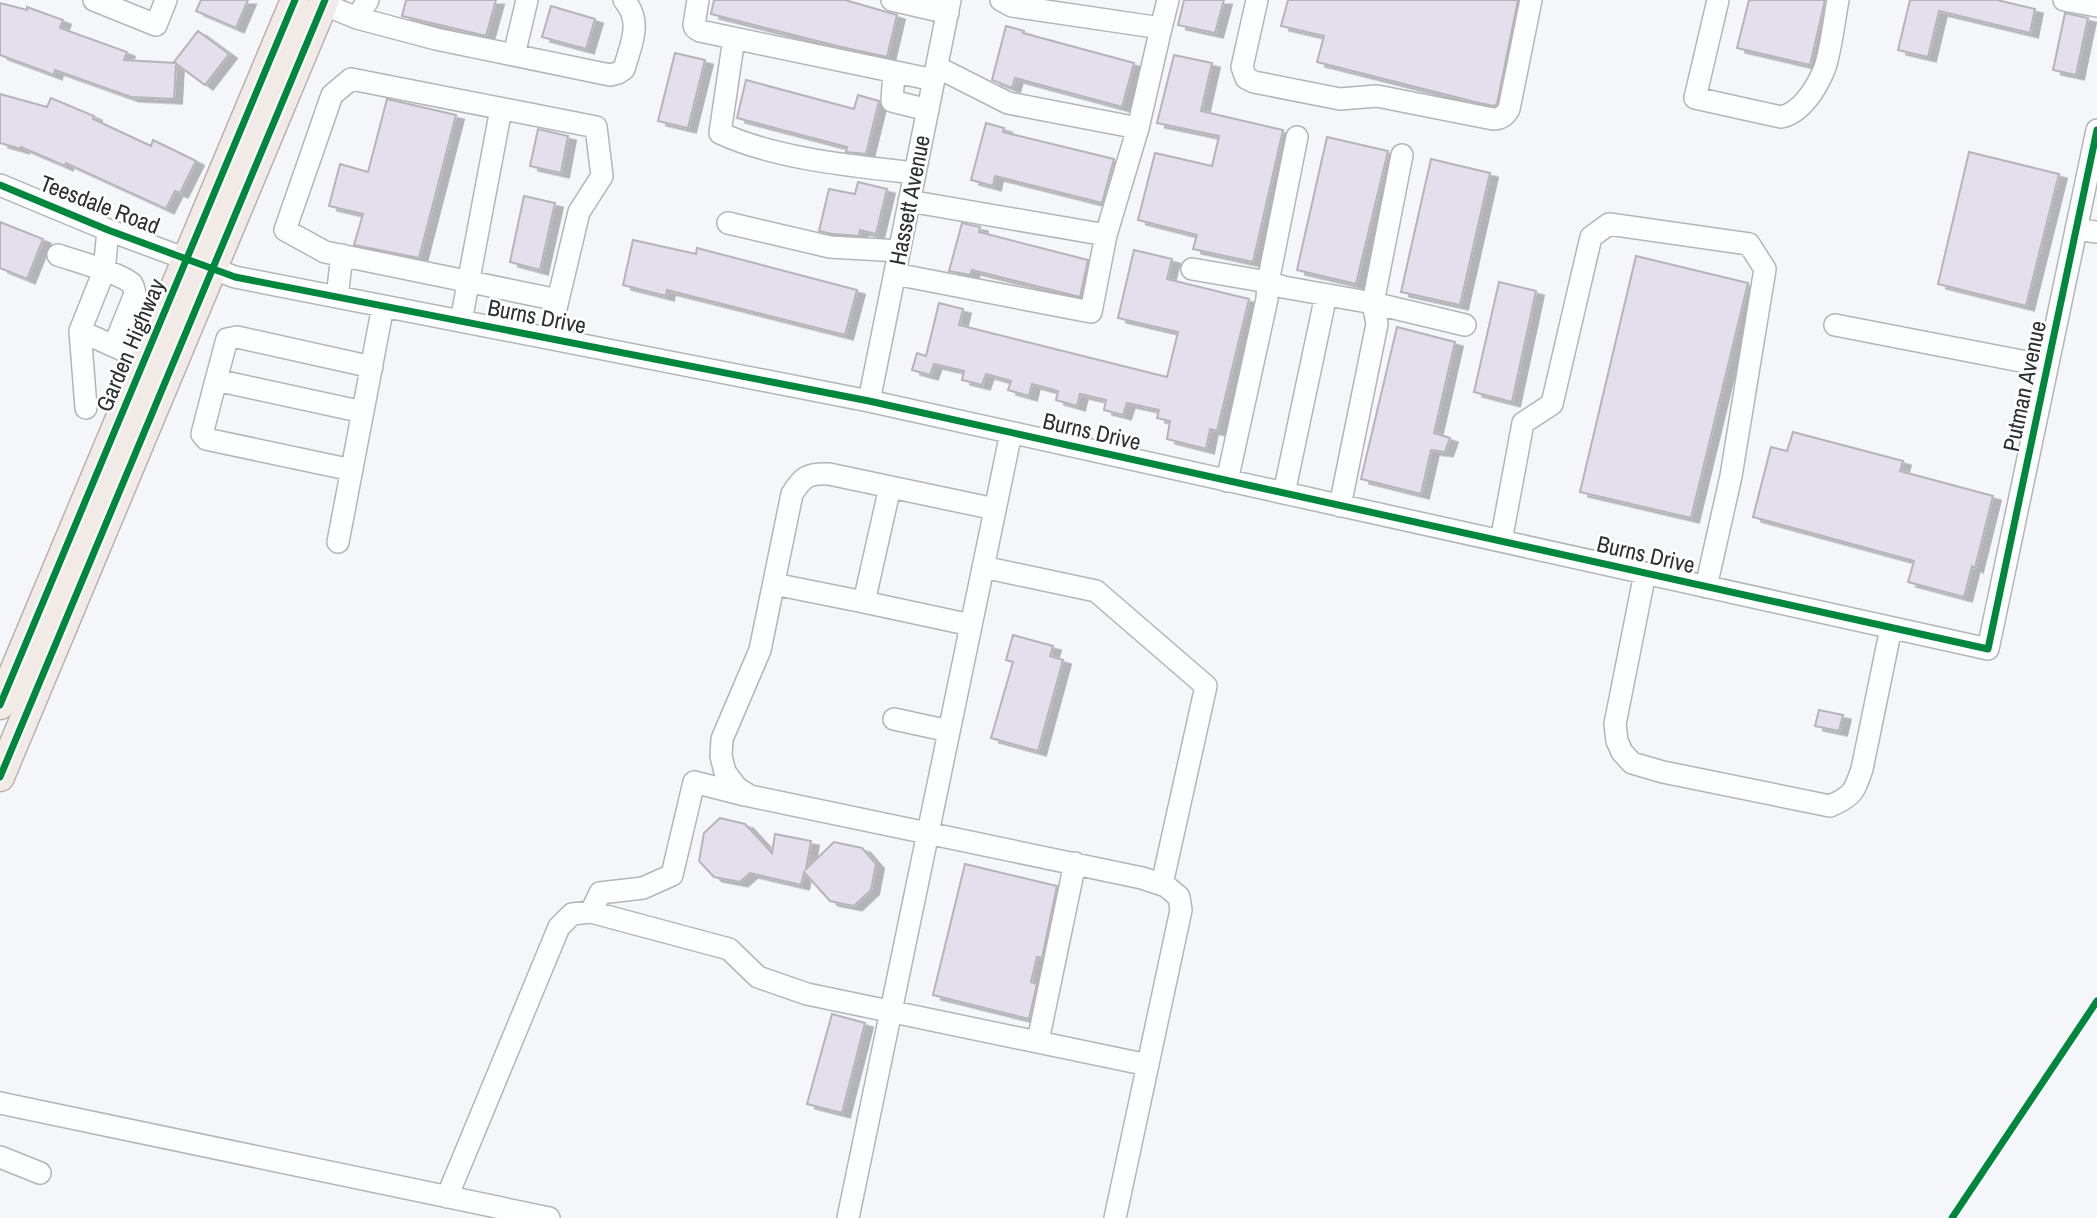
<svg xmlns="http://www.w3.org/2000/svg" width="2097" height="1218" font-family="'Archivo Narrow',sans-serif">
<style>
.building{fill:#e4deed;stroke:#b5b5b8;stroke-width:2;filter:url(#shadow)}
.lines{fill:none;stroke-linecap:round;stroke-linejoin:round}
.minor-casing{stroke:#b4b5b7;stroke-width:24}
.major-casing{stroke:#bcb1ad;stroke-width:31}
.minor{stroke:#fdfefe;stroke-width:21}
.major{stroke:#f1eae7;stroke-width:28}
.cycleway-casing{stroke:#fff;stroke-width:11}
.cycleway{stroke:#00873e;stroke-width:7}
.labels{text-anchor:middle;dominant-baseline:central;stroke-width:5;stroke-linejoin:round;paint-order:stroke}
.street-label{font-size:23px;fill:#2e2f32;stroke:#fff}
</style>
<defs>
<filter id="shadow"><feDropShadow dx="8" dy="4.5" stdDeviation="0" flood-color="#0004"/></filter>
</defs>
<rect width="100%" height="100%" fill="#f4f6fa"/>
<!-- building -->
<path class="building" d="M201,0H248L236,28L196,11Z
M406,0H496L486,36L402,16Z
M714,0H845L897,15L887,57L837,46L711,14Z
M1184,0H1224L1215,33L1178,25Z
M1288,0H1518L1497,104L1494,106L1475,102L1317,62L1324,36L1281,26Z
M1749,0H1825L1810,65L1737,48Z
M1910,0H1997L2035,9L2030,33L1939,11L1928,57L1898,50Z
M0,3L27,10V7L63,20L60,28L127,52L124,60L176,63L174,99L131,97L55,70L54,75L0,55Z
M551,6L595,19L586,49L542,37Z
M2065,13L2088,18L2076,75L2053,70Z
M1006,26L1024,31L1023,33L1134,63L1122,107L1015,78L1012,88L992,80Z
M198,31L229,54L205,85L174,62Z
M675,53L705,60L688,128L658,121Z
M1174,55L1212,63L1201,111L1283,130L1253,262L1193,249L1197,235L1138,220L1155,153L1212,166L1219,136L1157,123Z
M746,80L854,109L858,95L879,101L866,154L846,152L847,147L737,118Z
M0,94L47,107L51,98L94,116L93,119L151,146L153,140L196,161L180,193L175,191L166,209L66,163L65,166L21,147V149L0,143Z
M387,99L456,115L419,258L354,245L363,214L329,206L340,164L368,172Z
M986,123L1004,128L1003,132L1114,159L1102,203L995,176L993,186L971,180Z
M538,129L568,136L561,173L530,166Z
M1327,137L1388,151L1356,284L1297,270Z
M1969,152L2059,174L2026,306L1938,284Z
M1431,159L1490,173L1460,305L1401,292Z
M858,182L887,189L876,234L860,230L859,236L832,234L819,231L829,189L855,194Z
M524,196L555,203L540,270L510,262Z
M0,222L43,239L27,279L0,268Z
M962,223L980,227L979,232L1088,260L1080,297L972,270L970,275L949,271Z
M633,240L696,254L697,248L857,290L845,335L667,290L666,296L623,285Z
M1134,250L1172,259L1167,279L1249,299L1217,431L1210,429L1206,449L1167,439L1170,421L1157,418L1159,410L1127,403L1123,415L1104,410L1106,400L1080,394L1077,406L1056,400L1058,391L1032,384L1029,396L1008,390L1011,381L986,374L982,385L962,380L964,371L934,364L930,375L912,370L917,353L926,356L939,303L963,309L959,325L1167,377L1178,332L1118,318Z
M1636,256L1748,283L1691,518L1580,492Z
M1499,282L1536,291L1512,402L1474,392Z
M1397,327L1455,342L1434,433L1450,438L1445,452L1431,450L1421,494L1361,479Z
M1793,432L1903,461L1900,471L1993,496L1975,568L1972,566L1964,597L1908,582L1914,561L1753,517L1771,447L1787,451Z
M1013,635L1053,646L1050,656L1063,660L1038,751L991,738L1013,662L1006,660Z
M1819,710L1843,715L1839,731L1815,726Z
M720,818L745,824L772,853L775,834L811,841L806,869L834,842L862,848L876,864L871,890L854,906L830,901L804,872L801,885L750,873L740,882L714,877L699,861L704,833Z
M965,864L1057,886L1042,958L1037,957L1031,982L1037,984L1029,1019L933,995Z
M832,1014L865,1023L842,1113L807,1104Z"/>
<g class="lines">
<!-- minor casing -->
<g class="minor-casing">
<path id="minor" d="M94,0L156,25L166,0
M698,0L694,25L695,28L700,31L934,80
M892,0L948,13
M1001,0L1012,6L1161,28L1168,0
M1257,0L1242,67L1246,78L1254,82L1340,99L1377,96L1493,119C1501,119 1505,116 1509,109L1531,0
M1718,0L1695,98L1781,117C1801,113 1816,89 1824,70C1831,52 1834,20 1838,0
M2064,0L2097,6
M323,4L357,18L368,0
M357,18L436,39L610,75L618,73L624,69C631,44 643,22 624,0
M734,38L720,133C776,159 853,166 915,173
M514,55L527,0
M937,67L1008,103L1138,128L1161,28
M894,72L892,101L928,110
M1402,155L1373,303L1465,325
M0,185L108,230L235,277L869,401L1988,649L2097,130
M909,201L1106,235L1138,128
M728,223L830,247L899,251
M2076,229L2097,232
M58,255C72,260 123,274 132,284C134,287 134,290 135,294L114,346
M1192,269L1268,282L1297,137
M895,274L1091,312L1106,235
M337,297L342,255
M461,321L501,109
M1835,325L2047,366
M80,331L104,271L108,230
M549,338L579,212L602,176L596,127L351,79L332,95L285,230L325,252L558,300
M216,380L227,339L237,337L372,367
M869,401L950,0
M86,408L80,331L145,360
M352,470L206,439L202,434L216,380L363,412
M1227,481L1267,299L1268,282L1283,287L1373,303L1377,324L1340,506
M890,487L864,602L971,625
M1284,493L1326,295
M995,509L829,474C809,473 803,476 792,494L760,650L722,739L721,756L725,772L737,788L750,796L1142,878L1166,886L1179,897L1181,910L1115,1218
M1501,541L1523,423L1552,404L1591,237L1609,224L1749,244L1765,269L1731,476L1706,587
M338,542L383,306
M983,567L1096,591L1206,686L1162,884
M1645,573L1615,724L1617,741L1622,752L1632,763L1663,772L1830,806C1853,796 1854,792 1862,769L1891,628
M774,584L864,602
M894,719L949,731
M745,795L694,782L672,875L643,888L600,893L591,912L729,949L758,977L807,994L1148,1065
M1038,1041L1075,863
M0,1103L549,1218
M0,1157L40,1173
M447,1197L559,927L572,914L591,912
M848,1218L1011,433"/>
</g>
<!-- major casing -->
<g class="major-casing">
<path id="major" d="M0,705L295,0
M0,777L325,0"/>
</g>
<!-- minor -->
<use href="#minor" class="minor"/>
<!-- major -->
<use href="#major" class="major"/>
<!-- cycleway casing -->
<g class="cycleway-casing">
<path id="cycleway" d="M0,185L108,230L235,277L869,401L1988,649L2097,130
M0,705L295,0
M0,777L325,0
M1952,1218L2097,1001"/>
</g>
<!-- cycleway -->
<use href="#cycleway" class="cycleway"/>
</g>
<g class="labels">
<!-- street labels -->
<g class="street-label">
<text transform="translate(909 200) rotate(-79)">Hassett Avenue</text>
<text transform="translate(100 204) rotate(21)">Teesdale Road</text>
<text transform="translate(537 316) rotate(11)">Burns Drive</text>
<text transform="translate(130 345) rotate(-67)">Garden Highway</text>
<text transform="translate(2024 386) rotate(-78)">Putman Avenue</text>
<text transform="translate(1092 431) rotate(13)">Burns Drive</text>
<text transform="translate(1646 554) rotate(13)">Burns Drive</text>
</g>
</g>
</svg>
